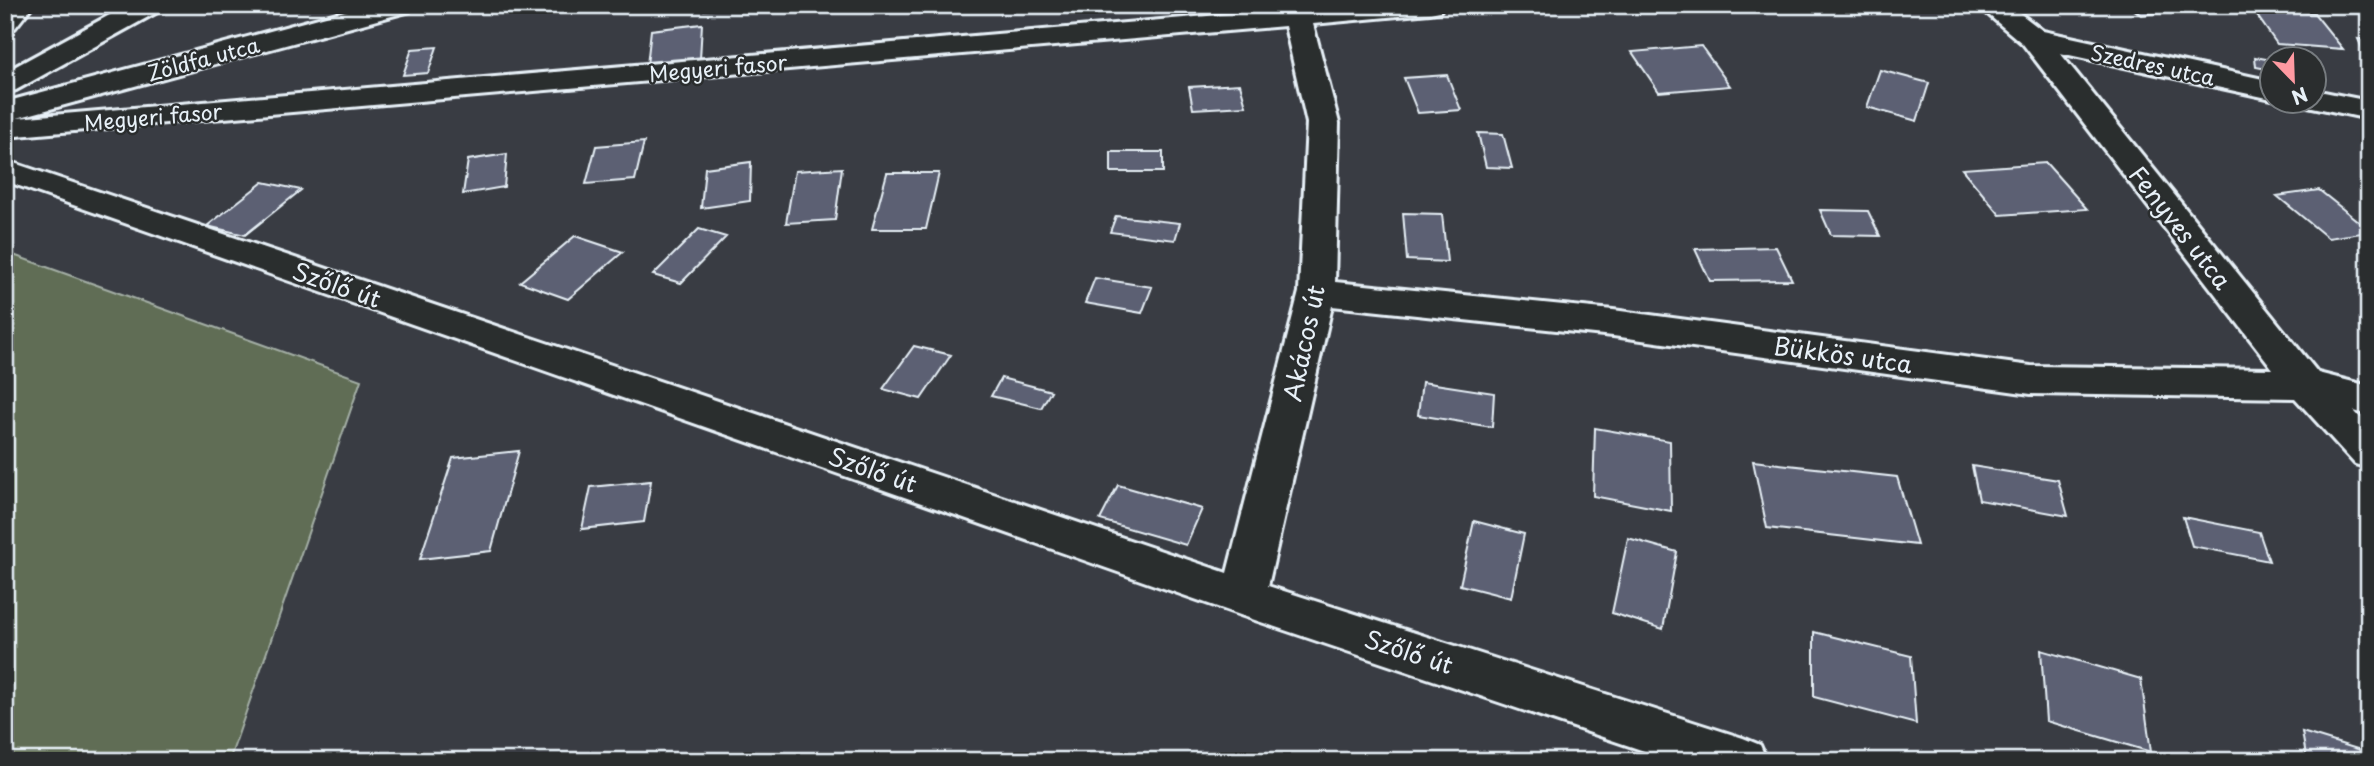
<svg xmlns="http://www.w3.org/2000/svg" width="2374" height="766" font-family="'Playpen Sans',sans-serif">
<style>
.green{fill:#606d54;stroke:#a4afa6;stroke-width:2}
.building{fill:#5c6073;stroke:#e8f1f8;stroke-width:2}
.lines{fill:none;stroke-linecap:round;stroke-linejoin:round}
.minor-casing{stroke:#e8f1f8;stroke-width:6}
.minor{fill:#2a2d2e;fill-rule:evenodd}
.labels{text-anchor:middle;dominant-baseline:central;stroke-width:5;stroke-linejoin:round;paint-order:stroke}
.far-street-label{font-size:21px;fill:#e8f1f8;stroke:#2a2d2e}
.street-label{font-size:24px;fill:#e8f1f8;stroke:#2a2d2e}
</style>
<rect width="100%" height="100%" fill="#393c43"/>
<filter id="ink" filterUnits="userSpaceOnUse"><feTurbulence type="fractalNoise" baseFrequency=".0143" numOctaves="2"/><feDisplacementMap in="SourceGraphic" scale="14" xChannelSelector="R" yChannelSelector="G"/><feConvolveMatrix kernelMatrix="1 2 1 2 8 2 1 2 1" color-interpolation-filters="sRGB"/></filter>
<g filter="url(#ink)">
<!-- green -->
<path class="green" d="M5,252L361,380L229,761H5Z"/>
<!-- building -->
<path class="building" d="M705,5H762L704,10Z
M2128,5H2188L2193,9L2141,15Z
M2251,7L2314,13L2343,49L2277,44Z
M702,24L700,59L647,65L651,30Z
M2358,39L2369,40V64Z
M1701,46L1730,86L1659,92L1632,52Z
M437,47L428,73L403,75L412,49Z
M2255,57L2272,60V70L2256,67Z
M1880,70L1929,83L1917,121L1867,107Z
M1447,75L1461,110L1418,113L1404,78Z
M1240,84L1246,106L1193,109L1189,87Z
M1478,133L1503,134L1512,168L1486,167Z
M644,142L635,180L586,184L596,146Z
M1111,152H1163V172H1111Z
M507,154L504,187L463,194L468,160Z
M751,162L750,201L701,208L705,168Z
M2046,163L2087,209L2000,215L1962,169Z
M842,168L835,220L786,223L795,171Z
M887,173H939L926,229H872Z
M263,182L301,190L245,235L207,226Z
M2319,190L2369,230V232L2328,238L2277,196Z
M1820,210L1868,211L1880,236L1831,235Z
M1403,213L1442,214L1447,262L1407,260Z
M1116,216L1180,223L1175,240L1110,232Z
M699,229L726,237L681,283L653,275Z
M575,236L623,252L568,299L520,282Z
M1776,247L1792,280L1710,281L1695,249Z
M1095,278L1152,287L1142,313L1085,303Z
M914,346L951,355L921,399L883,389Z
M1001,378L1051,391L1041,408L991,396Z
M1422,382L1494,393L1492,427L1418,415Z
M1595,428L1670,441L1671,511L1593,496Z
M519,451L491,551L420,559L453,458Z
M1753,461L1897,477L1917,545L1767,528Z
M1972,466L2058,480L2068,516L1979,500Z
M651,481L644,522L582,529L591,487Z
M1118,485L1202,509L1186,545L1100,520Z
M2183,517L2259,532L2269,561L2192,546Z
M1474,521L1524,534L1511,598L1460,585Z
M1628,538L1677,552L1663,629L1612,613Z
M1814,632L1911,656L1916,724L1814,697Z
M2041,650L2141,679L2151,752L2046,721Z
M2302,732L2364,751L2366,761H2307Z"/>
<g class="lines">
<!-- minor casing -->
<g class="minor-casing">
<path id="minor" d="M5,5H33L15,28L5,30Z
M128,5H163L159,11L16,90L5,93V72Z
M367,5H414L410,11L17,118L1278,10L1275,5L1305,7L1444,5L1440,11L1430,13L1313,24L1339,123L1335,282L1613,310L2031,366L2273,369L2023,44L1977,5H2009L2043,31L2272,81V99L2060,53L2318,373L2369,386V415L2354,411L2369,427V468L2355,464L2295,398L2031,394L1613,336L1332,306L1268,586L1743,738L1760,745L1767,761H1674L1243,616L5,181V160L1227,573L1299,292L1307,123L1285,26L5,137V102Z
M2314,90L2369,101V119L2303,105L2300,102H2314Z"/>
</g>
<!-- minor -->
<use href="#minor" class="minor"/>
</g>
</g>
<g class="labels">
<!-- far-street labels -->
<g class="far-street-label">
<text transform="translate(203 58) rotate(-15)">Zöldfa utca</text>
<text transform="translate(2153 64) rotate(12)">Szedres utca</text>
<text transform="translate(718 67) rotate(-5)">Megyeri fasor</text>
<text transform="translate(153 116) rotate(-5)">Megyeri fasor</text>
</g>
<!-- street labels -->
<g class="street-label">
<text transform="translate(2181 227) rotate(52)">Fenyves utca</text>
<text transform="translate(337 284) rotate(19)">Szőlő út</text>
<text transform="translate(1303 343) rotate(-78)">Akácos út</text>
<text transform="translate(1843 354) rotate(8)">Bükkös utca</text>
<text transform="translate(873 469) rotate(19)">Szőlő út</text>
<text transform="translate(1409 651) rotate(18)">Szőlő út</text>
</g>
</g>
<!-- margin -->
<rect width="2374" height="766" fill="none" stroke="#2a2d2e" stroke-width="28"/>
<rect x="14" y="14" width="2346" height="738" fill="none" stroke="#e8f1f8" stroke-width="2.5" filter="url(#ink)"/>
<!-- north arrow -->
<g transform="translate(2293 80) rotate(157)"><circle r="33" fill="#2a2d2e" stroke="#767b7f" stroke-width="2"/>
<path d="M0-5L12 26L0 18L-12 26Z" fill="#ff9aa2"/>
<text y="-10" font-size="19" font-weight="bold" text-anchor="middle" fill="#e8f1f8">N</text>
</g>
</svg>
